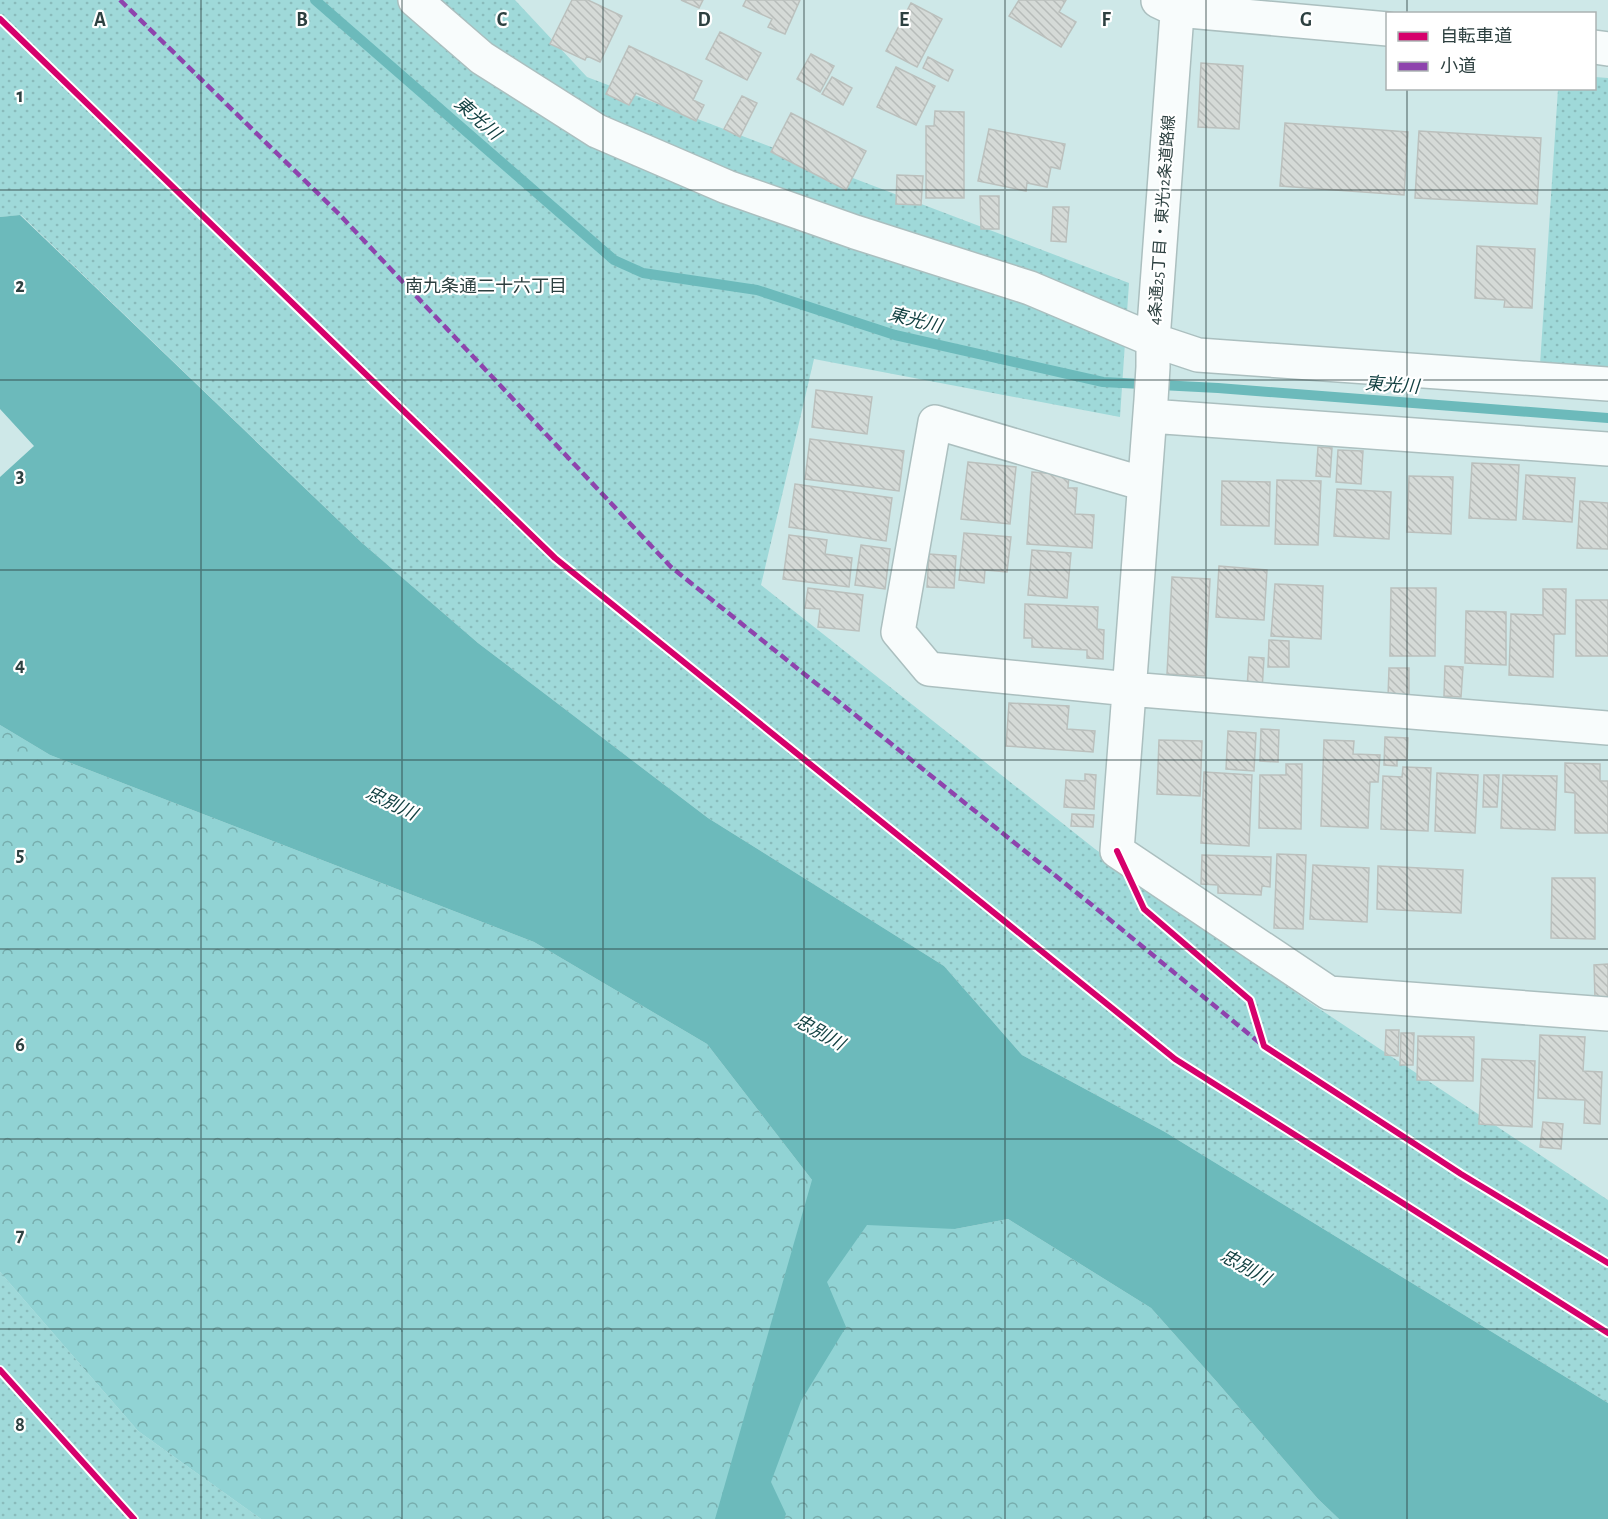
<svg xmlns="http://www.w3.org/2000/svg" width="1608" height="1519" font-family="'Alegreya Sans','Noto Sans JP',sans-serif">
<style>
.green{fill:url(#green-dots)}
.forest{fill:url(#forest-crowns)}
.water{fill:#6cbabb}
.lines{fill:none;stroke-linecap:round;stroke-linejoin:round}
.stream{stroke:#6cbabb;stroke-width:10}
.building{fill:url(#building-back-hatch);stroke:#bbc0bd;stroke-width:1.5}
.street-casing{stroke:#abbfbf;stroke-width:36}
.street{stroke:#f8fcfc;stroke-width:33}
.quiet{stroke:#8e44ad;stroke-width:4.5;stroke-dasharray:9 4.5;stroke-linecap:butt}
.cycleway-casing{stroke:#fff;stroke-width:10}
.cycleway{stroke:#d6006c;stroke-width:6}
.grid{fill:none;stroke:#2d4040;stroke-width:1.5;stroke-opacity:0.55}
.labels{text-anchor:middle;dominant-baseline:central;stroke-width:4.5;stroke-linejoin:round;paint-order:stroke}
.street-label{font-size:16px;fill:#2d4040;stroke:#fff}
.water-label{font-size:18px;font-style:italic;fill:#134142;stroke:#fff}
.neighbourhood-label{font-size:18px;fill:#2d4040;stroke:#fff}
.grid-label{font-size:20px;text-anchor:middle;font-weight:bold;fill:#2d4040;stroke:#fff;stroke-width:4.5;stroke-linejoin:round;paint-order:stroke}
</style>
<defs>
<pattern id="green-dots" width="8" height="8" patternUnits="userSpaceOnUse" patternTransform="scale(1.5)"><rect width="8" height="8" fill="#9fd9d9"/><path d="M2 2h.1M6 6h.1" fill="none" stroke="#89bbbb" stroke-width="1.8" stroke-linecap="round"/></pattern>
<pattern id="forest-crowns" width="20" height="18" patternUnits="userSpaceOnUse" patternTransform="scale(1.5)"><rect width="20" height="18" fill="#91d3d4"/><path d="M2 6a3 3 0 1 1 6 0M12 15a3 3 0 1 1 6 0" fill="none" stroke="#77adad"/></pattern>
<pattern id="building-back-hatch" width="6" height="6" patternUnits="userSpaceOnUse" patternTransform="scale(1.5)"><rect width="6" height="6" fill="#d5dad7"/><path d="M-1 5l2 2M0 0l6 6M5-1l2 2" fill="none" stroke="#b7bcba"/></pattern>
</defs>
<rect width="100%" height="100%" fill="#cee8e8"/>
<!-- green -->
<path class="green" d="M0,0H515L587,77L1129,283L1120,417L814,359L761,585L1095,849L1309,1002L1608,1200V1403L1165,1132L1022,1055L944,966L708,818L478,643L361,542L21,215L0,217Z
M1595,77L1608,78V370L1540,365L1558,89L1594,88Z
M0,1272L138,1431L261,1519H0Z"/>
<!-- forest -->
<path class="forest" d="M0,725L50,755L534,942L707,1044L812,1180L955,1229L1008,1219L1151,1308L1217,1382L1318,1499L1339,1519H261L138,1431L0,1272Z"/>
<!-- water -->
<path class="water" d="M20,215L361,542L478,643L708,818L944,966L1022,1055L1165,1132L1608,1403V1519H1339L1318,1499L1217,1382L1151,1308L1008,1219L955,1229L867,1225L827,1282L846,1327L801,1401L771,1482L786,1514L784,1519H715L812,1180L707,1044L534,942L50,755L0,725V477L34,446L0,409V217Z"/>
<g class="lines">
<!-- stream -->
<path class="stream" d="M315,0L614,260L643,273L757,290L895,335L1103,382L1218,388L1608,418"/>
</g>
<!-- building -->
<path class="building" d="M572,0H588L622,16L600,62L587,56L585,60L550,44Z
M681,0H703L699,8Z
M746,0H800L785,34L768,27L772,19L743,6Z
M1019,0H1066L1059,12L1076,22L1061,47L1009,16Z
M911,3L942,19L917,67L886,51Z
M720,32L761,53L747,80L706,59Z
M629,46L702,81L693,100L704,105L696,121L636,93L629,105L606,94Z
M811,54L834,66L820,92L797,79Z
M928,57L953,70L948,81L923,68Z
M1201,63L1243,66L1239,129L1198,127Z
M896,67L935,86L916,125L877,107Z
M832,77L852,88L843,105L822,94Z
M742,96L757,103L740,137L724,129Z
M935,111L964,112V198H926V126H934Z
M791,113L866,151L846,190L771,152Z
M1285,123L1408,132L1404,195L1280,186Z
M989,129L1065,144L1060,169L1051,167L1047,187L1027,183L1026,191L978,181Z
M1419,131L1541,138L1537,204L1415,198Z
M897,175L923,176L921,205L896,204Z
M980,196H999V229H981Z
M1053,207H1069L1066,242L1051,241Z
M1477,246L1535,249L1532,308L1504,307L1505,300L1475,298Z
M816,390L872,397L867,434L812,427Z
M810,439L904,451L899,491L805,479Z
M1318,447L1332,448L1330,477L1316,476Z
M1338,450L1363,451L1361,484L1336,482Z
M968,462L1016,467L1010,524L961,519Z
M1472,463L1519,465L1516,520L1469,518Z
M1032,472L1069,475L1068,488H1077L1075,514L1094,515L1092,548L1027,544Z
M1526,475L1575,478L1572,522L1523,519Z
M1409,476L1453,477L1451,534L1407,532Z
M1277,480L1321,481L1318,545L1275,544Z
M1222,481L1270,482L1269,526L1221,525Z
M795,484L892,498L886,541L789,527Z
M1337,489L1391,492L1389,539L1334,536Z
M1580,501L1608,503V549L1577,548Z
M964,533L1011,537L1007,572L985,570L984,583L959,580Z
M789,535L827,540L825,554L852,558L849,587L783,579Z
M861,545L890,549L885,589L855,585Z
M1032,550L1071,553L1067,598L1028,595Z
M929,554L956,556L954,588L927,587Z
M1219,566L1267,570L1264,620L1216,617Z
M1172,577L1210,579L1205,676L1167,674Z
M1275,584L1323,586L1321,639L1271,636Z
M808,588L863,595L859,631L818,627L820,609L805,608Z
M1391,588H1436L1435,656H1390Z
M1543,589H1566L1565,634H1554L1553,677L1509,675L1511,614L1543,615Z
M1576,600H1608V656H1576Z
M1025,604L1098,607L1097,629L1104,630L1103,659L1087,658V650L1032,647V638H1024Z
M1466,611L1506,612V665L1465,663Z
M1269,640L1289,641V667H1268Z
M1249,657L1264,658L1262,690L1247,689Z
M1445,666L1463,667L1461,697L1444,696Z
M1389,668H1409V697H1388Z
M1009,703L1069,706L1067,729L1095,731L1093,752L1006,746Z
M1261,729L1279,730L1278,762L1260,761Z
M1228,731L1256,733L1254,771L1226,769Z
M1385,737L1408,738L1407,760H1397V766L1384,765Z
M1159,740L1202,741L1200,796L1157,794Z
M1324,740L1354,741L1353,754L1380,755L1378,782H1370L1368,828L1321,826Z
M1565,763L1600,764V781H1608V833H1575V793L1565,792Z
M1286,764H1302L1301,829L1259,828L1260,775H1286Z
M1403,767L1431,768L1428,831L1381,829L1383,776L1402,777Z
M1204,772L1252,775L1249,846L1201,843Z
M1437,773L1478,775L1475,833L1435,831Z
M1085,774L1096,775L1094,809L1064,807L1066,780L1085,781Z
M1484,775H1499L1497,807H1483Z
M1503,775L1557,776L1555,830L1501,828Z
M1072,814L1094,815L1093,827L1071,826Z
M1277,854L1306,855L1303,929L1274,928Z
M1202,855L1271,857L1270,887L1262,886L1261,895L1218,893V885L1201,884Z
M1313,865L1369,868L1367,922L1310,919Z
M1378,866L1463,870L1461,913L1377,909Z
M1552,878H1595V939L1551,938Z
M1608,964V998H1595L1594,965Z
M1386,1030H1399L1398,1056L1385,1055Z
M1401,1033H1414L1413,1065H1400Z
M1540,1035L1585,1037L1583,1071L1602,1072L1600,1124L1584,1123L1585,1100L1538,1098Z
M1418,1036L1474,1037L1473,1081L1417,1080Z
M1482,1059L1535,1061L1532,1127L1479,1124Z
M1543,1122L1563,1124L1561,1149L1540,1147Z"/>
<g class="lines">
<!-- street casing -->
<g class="street-casing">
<path id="street" d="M415,0L482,58L597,131L727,187L855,232L1030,288L1153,340L1198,355L1608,384
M1178,0L1153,340V367L1151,400L1117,851L1329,993L1608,1014
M1158,1L1177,10L1388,29
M1594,47L1608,49
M1150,416L1608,449
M1144,484L935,422L898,632L929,669L1129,689L1608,728"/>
</g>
<!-- street -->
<use href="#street" class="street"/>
<!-- quiet -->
<path class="quiet" d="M120,0L338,213L671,567L1092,905L1261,1044"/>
<!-- cycleway casing -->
<g class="cycleway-casing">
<path id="cycleway" d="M0,19L555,558L1175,1059L1608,1333
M1117,851L1144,909L1250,1000L1264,1046L1461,1174L1608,1263
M0,1370L134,1519"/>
</g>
<!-- cycleway -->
<use href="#cycleway" class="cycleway"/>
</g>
<!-- grid -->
<path class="grid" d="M201,0V1519M402,0V1519M603,0V1519M804,0V1519M1005,0V1519M1206,0V1519M1407,0V14M1407,88V1519M0,190H1608M0,380H1608M0,570H1608M0,760H1608M0,949H1608M0,1139H1608M0,1329H1608"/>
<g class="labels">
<!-- street labels -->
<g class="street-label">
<text transform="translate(1162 220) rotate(-86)">4条通25丁目・東光12条道路線</text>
</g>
<!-- water labels -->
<g class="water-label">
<text transform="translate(477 119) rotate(41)">東光川</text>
<text transform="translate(915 321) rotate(14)">東光川</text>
<text transform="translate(1392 386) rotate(4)">東光川</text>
<text transform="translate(391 804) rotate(26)">忠別川</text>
<text transform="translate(819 1033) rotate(29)">忠別川</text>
<text transform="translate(1245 1268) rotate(29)">忠別川</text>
</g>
<!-- neighbourhood labels -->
<g class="neighbourhood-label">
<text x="486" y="287">南九条通二十六丁目</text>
</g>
</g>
<g class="grid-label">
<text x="100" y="26">A</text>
<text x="302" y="26">B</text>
<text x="502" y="26">C</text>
<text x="704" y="26">D</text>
<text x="904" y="26">E</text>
<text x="1106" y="26">F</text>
<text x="1306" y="26">G</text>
<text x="20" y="102">1</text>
<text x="20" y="292">2</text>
<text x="20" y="482">3</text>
<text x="20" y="671">4</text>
<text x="20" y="861">5</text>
<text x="20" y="1051">6</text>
<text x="20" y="1241">7</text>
<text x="20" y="1431">8</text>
</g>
<!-- legend -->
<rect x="1386" y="12" width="210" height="78" fill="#ffffff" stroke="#abb3b3" stroke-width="1.5"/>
<rect x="1398" y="32" width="30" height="9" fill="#d6006c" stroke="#abb3b3" stroke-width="1.5"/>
<text x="1440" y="42" font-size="18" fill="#2d4040">自転車道</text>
<rect x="1398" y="62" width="30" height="9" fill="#8e44ad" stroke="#abb3b3" stroke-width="1.5"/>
<text x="1440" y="72" font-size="18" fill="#2d4040">小道</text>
</svg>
